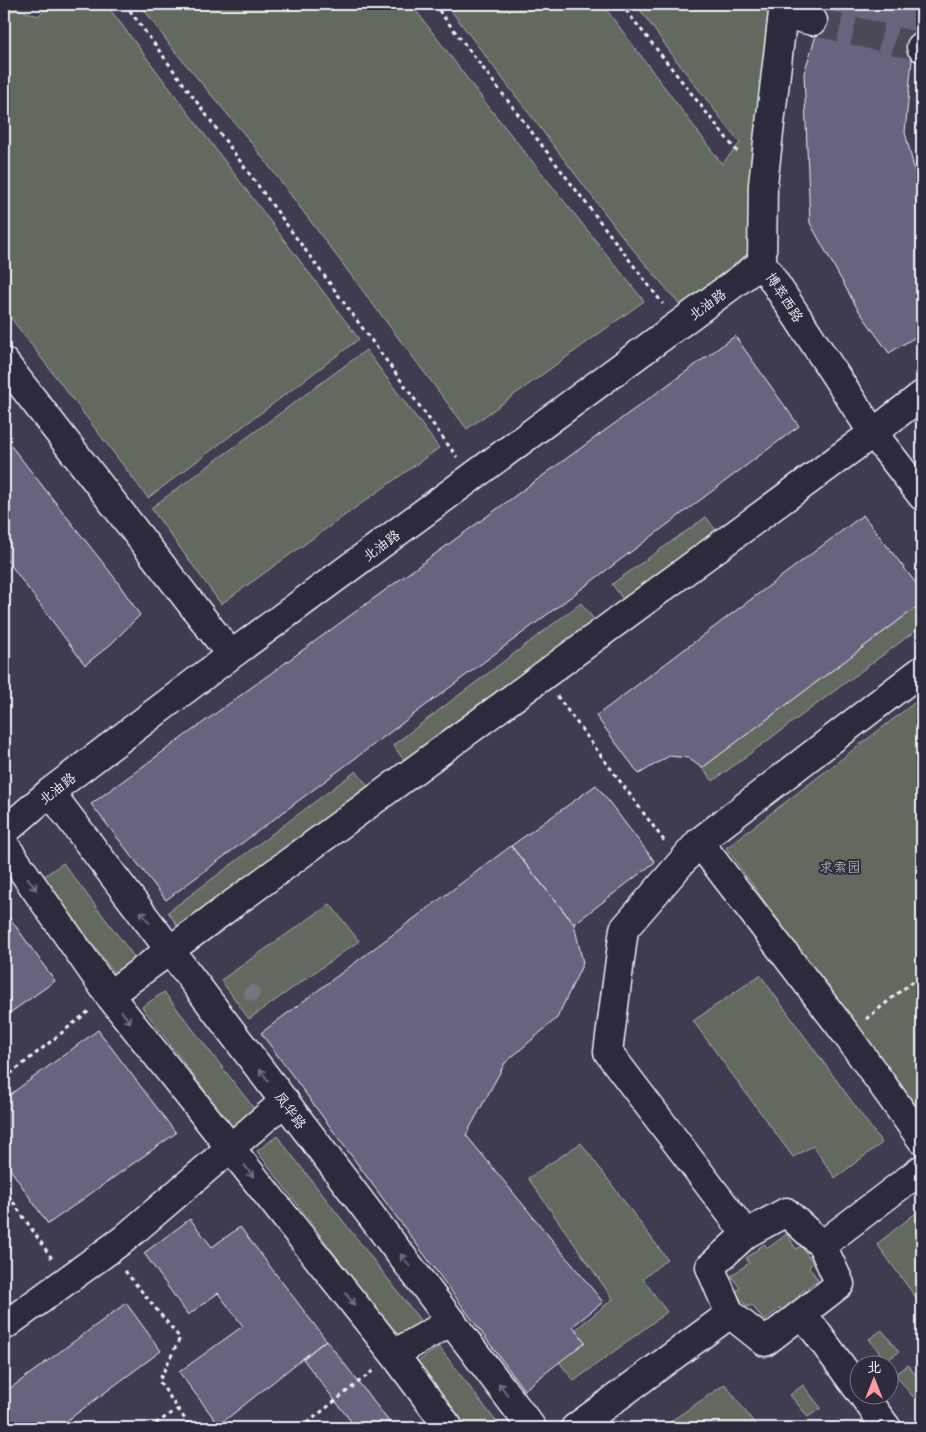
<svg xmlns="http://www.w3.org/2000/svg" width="926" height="1432" font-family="Mali,'LXGW WenKai TC',sans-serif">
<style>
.built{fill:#413b51;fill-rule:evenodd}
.green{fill:#626a5e;stroke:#a5aeab}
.building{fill:#6a647f;stroke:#e8f1f8}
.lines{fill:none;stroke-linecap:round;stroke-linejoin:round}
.minor-tunnel{stroke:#4b4859;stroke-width:28;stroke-dasharray:28 14;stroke-linecap:butt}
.minor-casing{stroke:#e8f1f8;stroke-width:31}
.path{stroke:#e8f1f8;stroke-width:3;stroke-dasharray:4 4;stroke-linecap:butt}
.minor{stroke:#2f2a3d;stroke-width:28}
.tree{fill:#74767e}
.oneway{stroke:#70707e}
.labels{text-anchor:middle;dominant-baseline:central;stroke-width:4;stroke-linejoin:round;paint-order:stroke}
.street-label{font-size:14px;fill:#e8f1f8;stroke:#2f2a3d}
.park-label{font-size:14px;fill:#acb4b3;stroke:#2f2a3d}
</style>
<rect width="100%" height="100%" fill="#2f2a3d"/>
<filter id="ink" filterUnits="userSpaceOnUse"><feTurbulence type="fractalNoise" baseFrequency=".02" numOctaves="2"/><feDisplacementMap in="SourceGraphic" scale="10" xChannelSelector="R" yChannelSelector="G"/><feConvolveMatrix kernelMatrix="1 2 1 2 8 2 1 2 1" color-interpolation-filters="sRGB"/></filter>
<g filter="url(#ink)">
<!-- built -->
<path class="built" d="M4,4H922V1428H4ZM858,1364H888V1394H858Z"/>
<!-- green -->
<path class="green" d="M4,4L38,16L53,4H106L359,339L148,498L4,309Z
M140,4H411L488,106L644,301L467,429L250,141L172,48Z
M446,4H602L722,164L740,143L676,60L636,4H769L753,155L748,253L681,306L626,241Z
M366,350L439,448L221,604L151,508Z
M706,517L718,533L625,602L612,584Z
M581,603L596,622L406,763L393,745Z
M922,603V626L713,781L702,768Z
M922,697V1117L919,1119L869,1046L726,848Z
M356,771L371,790L181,931L168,912Z
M63,863L138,962L118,978L43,877Z
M330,904L359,941L249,1019L221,980Z
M760,975L882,1143L835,1178L813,1146L793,1157L693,1021Z
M164,992L256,1111L235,1131L142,1007Z
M277,1136L423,1324L400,1341L257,1151Z
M581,1143L667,1259L643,1279L667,1312L574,1381L559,1362L575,1330L613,1299L528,1178Z
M922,1208V1306L877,1244Z
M787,1234L796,1249L801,1246L813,1263L809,1267L818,1280L799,1294L803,1299L785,1313L780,1308L764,1321L752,1305L747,1307L735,1292L740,1288L731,1276L749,1263L746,1258L764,1244L768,1248Z
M882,1330L899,1352L886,1361L869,1339Z
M439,1347L501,1428H468L417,1362Z
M908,1365L922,1383V1390L913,1397L895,1374Z
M725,1384L758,1428H661Z
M803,1385L821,1408L808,1417L790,1395Z"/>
<!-- building -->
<path class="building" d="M826,4H922V17L914,39L905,132L922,200V333L889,353L857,308L810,223L804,73Z
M735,336L799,426L166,900L91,804Z
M4,437L114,577L140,615L111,644L85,665L4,556Z
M863,515L922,591V603L702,768L688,758L669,756L639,774L596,716Z
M596,785L655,862L574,924L511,846Z
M511,846L574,924L583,963L557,1018L505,1063L466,1135L603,1302L573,1326L585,1342L524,1390L261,1033Z
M4,910L55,981L4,1017Z
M98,1030L176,1133L48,1224L4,1160V1099Z
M190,1219L212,1247L240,1227L326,1340L219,1425L179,1372L243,1326L218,1293L188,1315L144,1253Z
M126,1303L161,1351L57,1428H4V1393Z
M326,1340L394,1428H356L303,1359Z"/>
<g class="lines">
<!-- minor-tunnel -->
<path class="minor-tunnel" d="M813,21L921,47"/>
<!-- minor casing -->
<g class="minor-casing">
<path id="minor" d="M784,4L763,184L762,263L873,433L922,496
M783,14L813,21
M921,47H922
M4,362L231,655
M50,792L532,1428
M4,832L50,792L231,655L762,263
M699,842L847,1035L922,1140
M4,844L109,995L394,1354L449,1428
M109,995L873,433L922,395
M786,1212L822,1245L840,1284L765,1342L730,1314L710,1267L746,1234Z
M746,1234L608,1052L624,929L699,842L922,670
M822,1245L922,1169
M803,1314L858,1389
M4,1326L124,1239L285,1101
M394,1354L452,1321
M862,1394L887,1428
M575,1428L730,1314"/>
</g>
<!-- path -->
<path class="path" d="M125,4L457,457
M434,4L663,304
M621,4L739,154
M557,696L665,842
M866,1019L922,974
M4,1079L89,1011
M4,1189L53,1260
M125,1271L180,1338L159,1381L191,1428
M149,1428L178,1409
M301,1428L375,1369"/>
<!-- minor -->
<use href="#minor" class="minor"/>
</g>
<!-- trees -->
<circle class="tree" cx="252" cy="993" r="8"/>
<!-- one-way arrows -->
<defs><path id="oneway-shaft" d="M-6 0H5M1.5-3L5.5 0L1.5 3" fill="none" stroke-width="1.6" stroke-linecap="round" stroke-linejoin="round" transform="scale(1.25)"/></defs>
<g class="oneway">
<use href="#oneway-shaft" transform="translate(32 884) rotate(55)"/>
<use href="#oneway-shaft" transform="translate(145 917) rotate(-127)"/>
<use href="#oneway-shaft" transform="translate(126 1017) rotate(52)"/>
<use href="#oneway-shaft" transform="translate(264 1075) rotate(-127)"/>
<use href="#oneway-shaft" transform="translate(249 1171) rotate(52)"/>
<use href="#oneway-shaft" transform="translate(405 1260) rotate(-127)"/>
<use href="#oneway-shaft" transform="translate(350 1299) rotate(52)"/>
<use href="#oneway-shaft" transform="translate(503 1389) rotate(-127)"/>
</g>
</g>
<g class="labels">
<!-- street labels -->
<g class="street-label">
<text transform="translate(785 297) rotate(57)">博萃西路</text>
<text transform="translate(707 304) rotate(-36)">北油路</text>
<text transform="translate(381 545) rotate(-37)">北油路</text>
<text transform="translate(57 788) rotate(-38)">北油路</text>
<text transform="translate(291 1110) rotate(53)">凤华路</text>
</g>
<!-- park labels -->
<g class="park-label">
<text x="840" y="866">求索园</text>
</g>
</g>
<!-- margin -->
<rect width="926" height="1432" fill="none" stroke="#2f2a3d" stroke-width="20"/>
<rect x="10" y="10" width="906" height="1412" fill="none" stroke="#e8f1f8" stroke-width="2" filter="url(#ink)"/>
<!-- north arrow -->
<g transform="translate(874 1380)"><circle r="24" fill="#2f2a3d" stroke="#797a88"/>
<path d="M0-4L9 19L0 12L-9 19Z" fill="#ff9aa2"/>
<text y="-8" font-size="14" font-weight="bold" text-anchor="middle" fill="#e8f1f8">北</text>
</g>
</svg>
